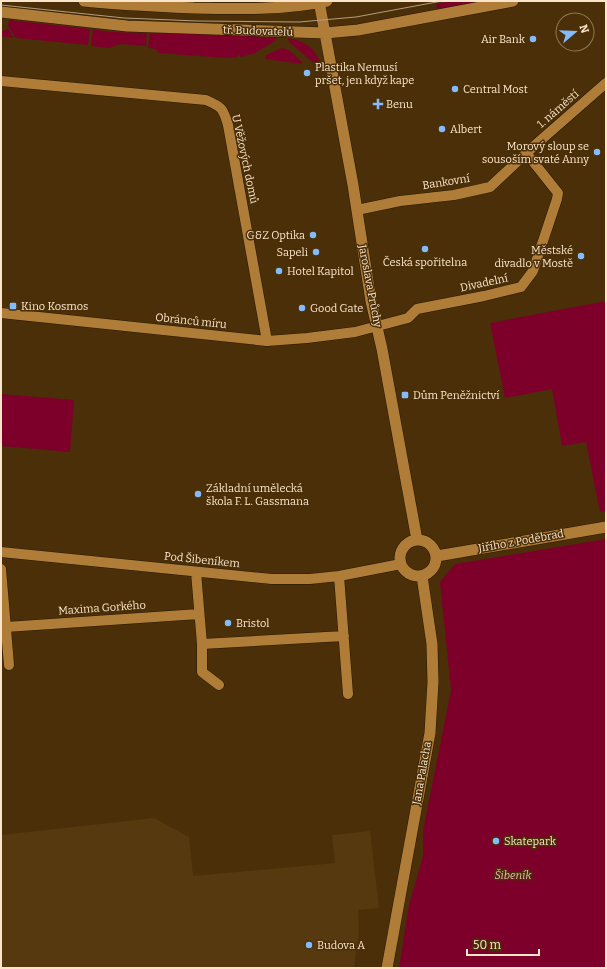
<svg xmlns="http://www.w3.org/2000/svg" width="607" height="969" font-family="Bitter,serif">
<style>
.built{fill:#56390e}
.green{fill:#7d002b}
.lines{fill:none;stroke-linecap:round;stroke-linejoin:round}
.minor-casing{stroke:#291904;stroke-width:11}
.tertiary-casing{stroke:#291904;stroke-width:12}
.minor{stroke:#b07d38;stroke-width:10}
.tertiary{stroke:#b07d38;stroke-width:11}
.tram{stroke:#b59d7d;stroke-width:1}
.poi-dot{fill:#84bcfb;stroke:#4a2f08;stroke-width:1.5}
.labels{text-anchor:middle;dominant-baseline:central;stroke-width:3;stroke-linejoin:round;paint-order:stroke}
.street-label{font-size:11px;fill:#fbe5ca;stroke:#4a2f08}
.poi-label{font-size:11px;fill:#fbe5ca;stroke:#4a2f08;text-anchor:start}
.park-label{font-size:11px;font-style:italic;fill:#f1b3b9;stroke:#4a2f08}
</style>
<rect width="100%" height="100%" fill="#4a2f08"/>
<!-- built -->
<path class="built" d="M154,818L189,837L193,876L335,863L332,835L370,831L379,908L358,910L359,932L354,968H1V835Z"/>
<!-- green -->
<path class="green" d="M451,1H483L437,9L436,4Z
M9,20L90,29L88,45L16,38L8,26Z
M7,29H8L14,38L1,36V32Z
M93,29L110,32L147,33L146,46L120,44L109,48L91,46Z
M150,32L276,37L275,41L255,53L241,57L239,54L237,57L225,58L159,53L156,49L148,48Z
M288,38C307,41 318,51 322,70L289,42Z
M282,48L289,50L302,62V64L265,59L266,55Z
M606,301V511L600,512L586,442L562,446L552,389L505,398L490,323Z
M1,394L74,400L70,452L1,446Z
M606,539V968H399L409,905L423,856V831L451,690L440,582L455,564Z"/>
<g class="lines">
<!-- minor casing -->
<g class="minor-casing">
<path id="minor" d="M1,81L206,100C222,107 223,108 228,125L267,341
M357,210L400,201L454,195L490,187L534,146L606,83
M1,313L267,341L307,338L355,332L408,318L417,309L484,296L521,287L533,271L557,199L558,193L527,154
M1,552L272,579H310L339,576L401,564
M1,569L9,665
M196,572L202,644V672L219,685
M339,576L348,694
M6,627L199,614
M202,644L344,636"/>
</g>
<!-- tertiary casing -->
<g class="tertiary-casing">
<path id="tertiary" d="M84,1C121,5 157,6 194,8C238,9 284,10 327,1
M319,1L353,185L371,301L382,349L417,540
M1,12L127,26L325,33L358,30L513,1
M400 558a18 18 0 1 1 36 0a18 18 0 1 1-36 0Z
M437,556L606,527
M387,968L430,733L433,682L432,644L422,576"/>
</g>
<!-- minor -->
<use href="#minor" class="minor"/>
<!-- tertiary -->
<use href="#tertiary" class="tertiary"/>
<!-- tram -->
<path class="tram" d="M1,5L124,18L197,21L299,22L356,17L442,1"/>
</g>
<!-- markers -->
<g class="poi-dot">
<circle cx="533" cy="39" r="4"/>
<circle cx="307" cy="73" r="4"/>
<circle cx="455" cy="89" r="4"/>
<path d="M376 98h4v4h4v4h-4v4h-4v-4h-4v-4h4z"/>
<circle cx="442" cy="129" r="4"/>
<circle cx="597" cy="152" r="4"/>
<circle cx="313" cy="235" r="4"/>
<circle cx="425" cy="249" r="4"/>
<circle cx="316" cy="252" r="4"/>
<circle cx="581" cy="256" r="4"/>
<circle cx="279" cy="271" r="4"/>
<rect x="9" y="302" width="8" height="8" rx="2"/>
<circle cx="302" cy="308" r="4"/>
<rect x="401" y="391" width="8" height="8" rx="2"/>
<circle cx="198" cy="494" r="4"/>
<circle cx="228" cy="623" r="4"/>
<circle cx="496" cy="841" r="4"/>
<circle cx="309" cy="945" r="4"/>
</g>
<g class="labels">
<!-- street labels -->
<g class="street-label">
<text transform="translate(258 31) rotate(2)">tř. Budovatelů</text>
<text transform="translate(558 109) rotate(-41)">1. náměstí</text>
<text transform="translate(245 159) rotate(78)">U Věžových domů</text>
<text transform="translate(446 182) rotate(-9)">Bankovní</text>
<text transform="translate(484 283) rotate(-12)">Divadelní</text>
<text transform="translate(370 286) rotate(79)">Jaroslava Průchy</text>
<text transform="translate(191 321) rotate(6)">Obránců míru</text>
<text transform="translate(521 541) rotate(-10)">Jiřího z Poděbrad</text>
<text transform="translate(202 560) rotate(6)">Pod Šibeníkem</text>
<text transform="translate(102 608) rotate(-4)">Maxima Gorkého</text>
<text transform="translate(422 773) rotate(-80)">Jana Palacha</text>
</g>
<!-- poi labels -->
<g class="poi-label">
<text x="525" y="39" text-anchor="end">Air Bank</text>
<text x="315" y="67">Plastika Nemusí<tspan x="315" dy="13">pršet, jen když kape</tspan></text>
<text x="463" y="89">Central Most</text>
<text x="386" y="104">Benu</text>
<text x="450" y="129">Albert</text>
<text x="589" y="146" text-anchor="end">Morový sloup se<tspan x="589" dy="13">sousoším svaté Anny</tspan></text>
<text x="305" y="235" text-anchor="end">G&amp;Z Optika</text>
<text x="573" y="250" text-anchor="end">Městské<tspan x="573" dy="13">divadlo v Mostě</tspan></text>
<text x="308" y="252" text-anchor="end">Sapeli</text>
<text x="425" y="262" text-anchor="middle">Česká spořitelna</text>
<text x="287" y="271">Hotel Kapitol</text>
<text x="21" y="306">Kino Kosmos</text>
<text x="310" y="308">Good Gate</text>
<text x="413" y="395">Dům Peněžnictví</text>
<text x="206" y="488">Základní umělecká<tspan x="206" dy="13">škola F. L. Gassmana</tspan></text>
<text x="236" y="623">Bristol</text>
<text x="504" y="841">Skatepark</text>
<text x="317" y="945">Budova A</text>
</g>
<!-- park labels -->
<g class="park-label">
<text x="513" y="875">Šibeník</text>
</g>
</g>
<!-- border -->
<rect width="607" height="969" fill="none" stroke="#fbe5ca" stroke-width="4"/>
<!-- north arrow -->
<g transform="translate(575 32) rotate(71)"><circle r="19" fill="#4a2f08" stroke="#917856"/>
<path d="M0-3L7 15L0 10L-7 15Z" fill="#84bcfb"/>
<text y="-6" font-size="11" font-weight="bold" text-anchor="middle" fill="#fbe5ca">N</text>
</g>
<!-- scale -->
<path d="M467 949v6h72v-6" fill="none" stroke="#fbe5ca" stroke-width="2"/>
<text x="473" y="949" font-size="12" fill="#fbe5ca" stroke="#4a2f08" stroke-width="3" paint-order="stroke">50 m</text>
</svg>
